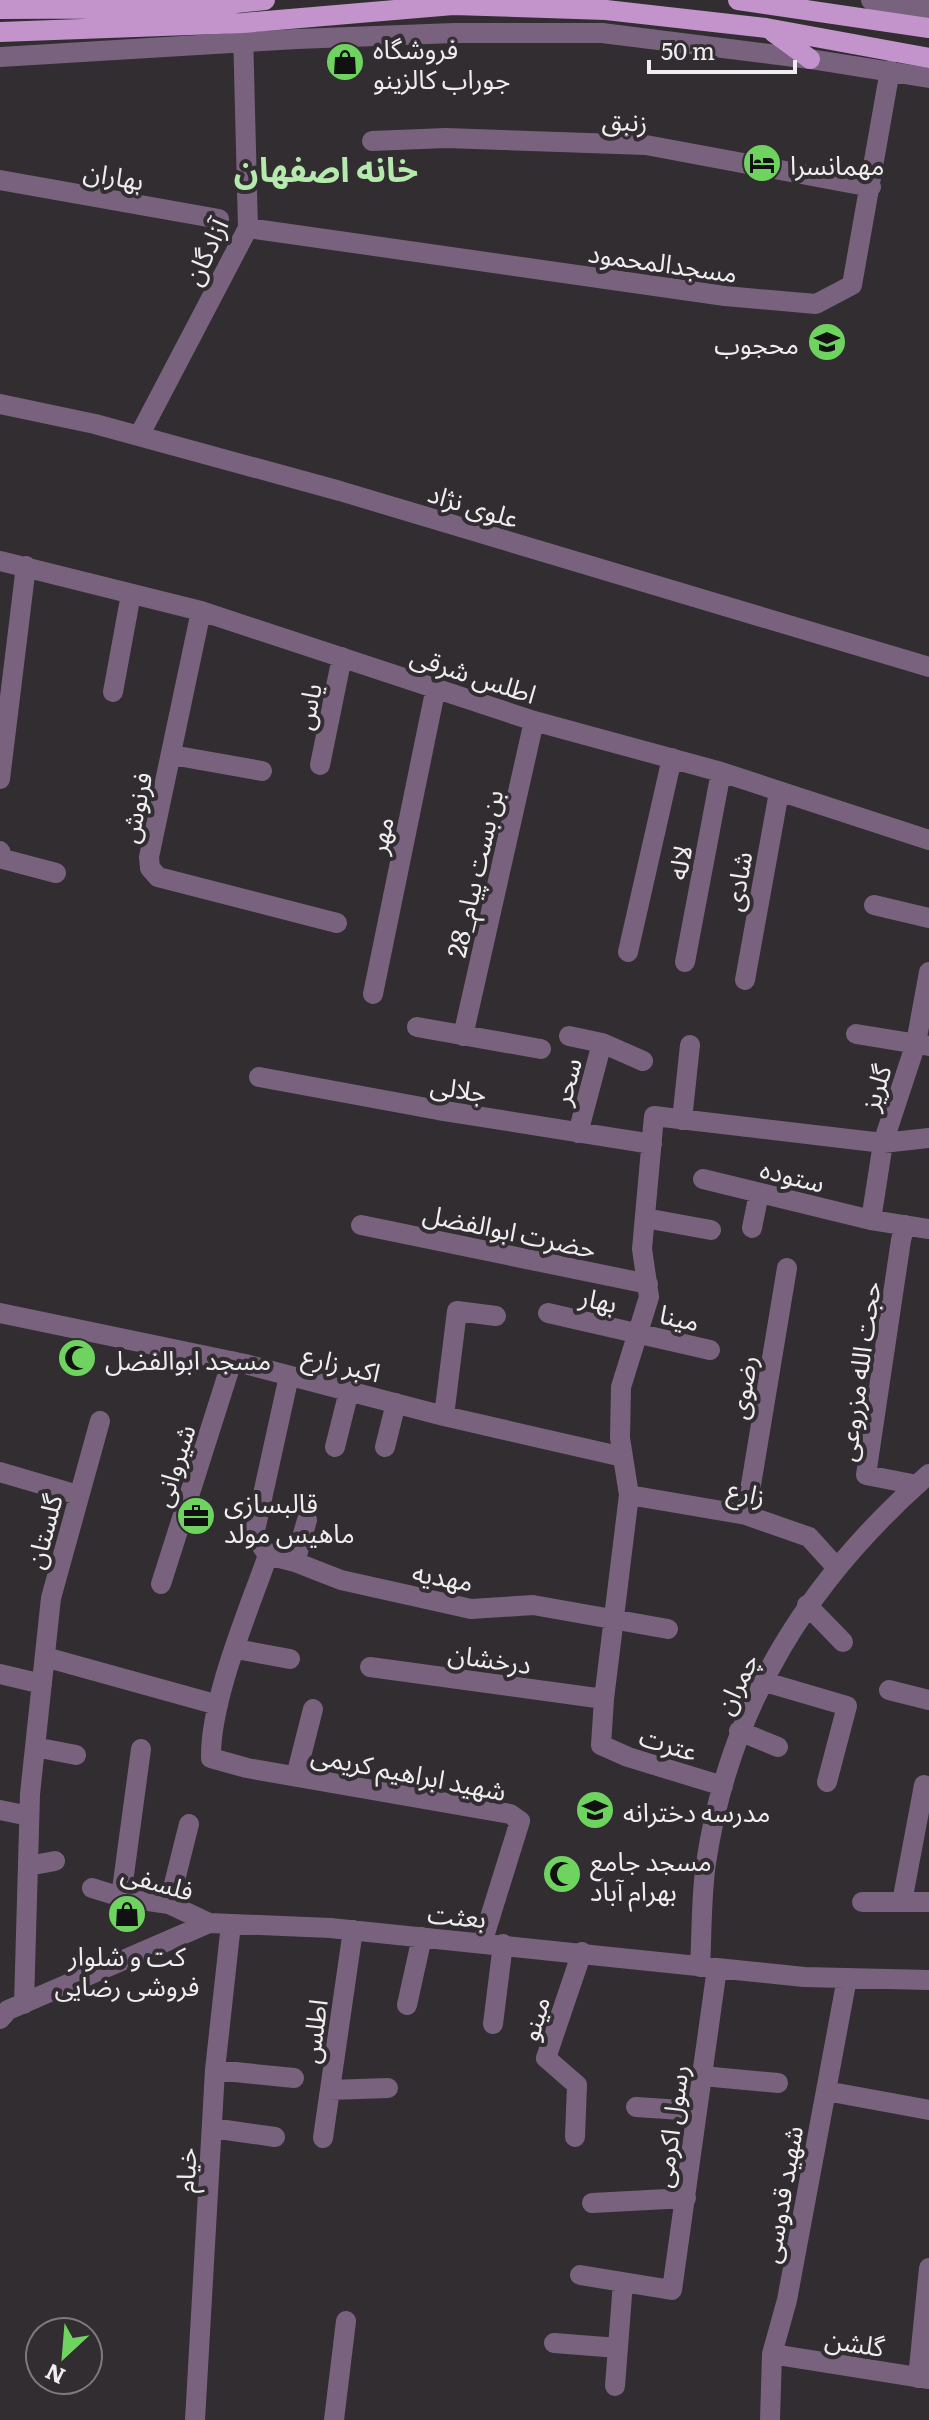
<svg xmlns="http://www.w3.org/2000/svg" width="929" height="2420" font-family="Literata,'Noto Sans Arabic',serif">
<style>
.lines{fill:none;stroke-linecap:round;stroke-linejoin:round}
.minor{stroke:#79627d;stroke-width:20}
.major{stroke:#c393cc;stroke-width:20}
.labels{text-anchor:middle;dominant-baseline:central;stroke-width:8;stroke-linejoin:round;paint-order:stroke}
.poi-label{font-size:26px;fill:#f0edf0;stroke:#312d31;text-anchor:start}
.street-label{font-size:26px;fill:#f0edf0;stroke:#312d31}
.district-label{font-size:34px;font-weight:bold;fill:#b4eaac;stroke:#312d31}
</style>
<rect width="100%" height="100%" fill="#312d31"/>
<g class="lines">
<!-- minor -->
<path class="minor" d="M871,0L929,9
M0,57L297,39L454,33H602L810,59L929,78
M372,141L446,138L646,145L871,187
M0,180L219,219
M248,228L725,296L816,304L852,285L890,70
M0,404L95,424L340,491L929,667
M139,436L248,228L243,31
M0,561L201,611L534,721L721,772L929,840
M201,611L149,857L150,868L158,877L337,923
M113,692L131,594
M172,755L262,771
M320,765L342,657
M0,779L26,566
M0,851L3,859L56,873
M874,905L929,918
M628,952L672,758
M685,962L721,772
M745,980L779,792
M373,994L436,687
M417,1027L541,1049
M856,1034L929,1046
M463,1036L534,721
M569,1036L602,1043L643,1061
M259,1077L438,1110L652,1144
M682,1120L690,1045
M578,1133L602,1043
M703,1179L871,1220L929,1229
M645,1218L711,1230
M871,1220L883,1143L916,1043L929,972
M361,1225L648,1284
M905,1225L901,1240L866,1475L917,1485
M752,1228L759,1193
M0,1313L245,1364L444,1416L623,1457
M548,1313L710,1350
M444,1416L457,1311L496,1316
M335,1447L349,1391
M385,1447L396,1403
M0,1472L78,1495
M629,1495L746,1515L809,1537L837,1568
M746,1515L787,1268
M268,1555C248,1612 210,1700 211,1758L247,1768L510,1814L520,1821L482,1943
M268,1555L295,1562L341,1580L471,1609L533,1605L668,1629
M268,1555L254,1535L289,1376
M295,1562L307,1520
M161,1584L232,1361
M807,1605L843,1642
M236,1649L290,1659
M45,1657L218,1705
M370,1667L604,1699
M0,1674L42,1684
M762,1681L847,1706L827,1782
M889,1690L929,1700
M739,1731L778,1747
M35,1747L76,1755
M296,1776L313,1709
M723,1786L628,1757L601,1745L604,1699L629,1495L620,1438L621,1387L649,1297L642,1249L654,1116L883,1143L929,1138
M0,1810L29,1816
M28,1866L55,1861
M92,1888L121,1897L169,1904L209,1923
M121,1897L141,1749
M862,1902H929
M902,1902L924,1785
M169,1904L189,1824
M700,1967C702,1932 701,1897 706,1863C730,1703 809,1579 929,1474
M24,2004L30,1794L51,1598L100,1421
M407,2005L422,1937
M0,2019L8,2010L209,1923L330,1928L804,1977L929,1980
M493,2024L503,1944
M215,2070L294,2078
M702,2076L778,2083
M330,2090L388,2088
M826,2091L929,2110
M636,2107L697,2111
M212,2128L275,2137
M575,2137L577,2085L546,2058L582,1952
M323,2138L353,1930
M592,2203L686,2198
M580,2275L672,2290L717,1968
M554,2343L618,2348
M772,2354L929,2379
M918,2378L929,2268
M615,2386L623,2282
M195,2420L215,2070L231,1924
M334,2420L346,2321
M770,2420L772,2354L787,2300L847,1978"/>
<!-- major -->
<path class="major" d="M738,0L929,28
M0,9L190,8L265,0
M0,32L243,23L453,5L606,10L766,28L929,58
M773,32L810,59"/>
</g>
<!-- icons -->
<defs>
<g id="shop-disc" transform="scale(2)"><circle r="9.5" fill="#6fd360" stroke="#312d31"/><path d="M-5-2.5h2.3a2.7 3.5 0 0 1 5.4 0H5L5.5 6h-11ZM-1.5-2.5h3a1.5 2.3 0 0 0-3 0Z" fill="#111"/></g>
<g id="hotel-disc" transform="scale(2)"><circle r="9.5" fill="#6fd360" stroke="#312d31"/><path d="M-6-4.5h1.5V1H6V5H4.5V3h-9V5H-6ZM-4 0a1.8 1.8 0 1 1 3.6 0ZM.5 0V-2.5h3Q6-2.5 6 0Z" fill="#111"/></g>
<g id="school-disc" transform="scale(2)"><circle r="9.5" fill="#6fd360" stroke="#312d31"/><path d="M0-5L7-2L0 1L-7-2ZM-4 1L0 2.5L4 1V4Q0 6-4 4Z" fill="#111"/></g>
<g id="mosque-disc" transform="scale(2)"><circle r="9.5" fill="#6fd360" stroke="#312d31"/><path d="M3.5-4.9A6 6 0 1 0 3.5 4.9A5 5 0 1 1 3.5-4.9Z" fill="#111"/></g>
<g id="office-disc" transform="scale(2)"><circle r="9.5" fill="#6fd360" stroke="#312d31"/><path d="M-6-3h4V-5.5h4V-3h4V5H-6ZM-1-4.5V-3h2v-1.5ZM-6 0V1H6V0Z" fill="#111"/></g>
</defs>
<g fill-rule="evenodd">
<use href="#shop-disc" x="345" y="62"/>
<use href="#hotel-disc" x="762" y="163"/>
<use href="#school-disc" x="827" y="342"/>
<use href="#mosque-disc" x="77" y="1358"/>
<use href="#office-disc" x="196" y="1516"/>
<use href="#school-disc" x="595" y="1810"/>
<use href="#mosque-disc" x="562" y="1874"/>
<use href="#shop-disc" x="127" y="1914"/>
</g>
<g class="labels">
<!-- poi labels -->
<g class="poi-label">
<text x="373" y="47">فروشگاه<tspan x="373" dy="30">جوراب کالزینو</tspan></text>
<text x="790" y="163">مهمانسرا</text>
<text x="799" y="342" text-anchor="end">محجوب</text>
<text x="105" y="1358">مسجد ابوالفضل</text>
<text x="224" y="1501">قالبسازی<tspan x="224" dy="30">ماهیس مولد</tspan></text>
<text x="623" y="1810">مدرسه دخترانه</text>
<text x="590" y="1859">مسجد جامع<tspan x="590" dy="30">بهرام آباد</tspan></text>
<text x="127" y="1954" text-anchor="middle">کت و شلوار<tspan x="127" dy="30">فروشی رضایی</tspan></text>
</g>
<!-- street labels -->
<g class="street-label">
<text transform="translate(625 119) rotate(4)">زنبق</text>
<text transform="translate(114 174) rotate(10)">بهاران</text>
<text transform="translate(204 251) rotate(-65)">آزادگان</text>
<text transform="translate(663 261) rotate(8)">مسجدالمحمود</text>
<text transform="translate(474 504) rotate(17)">علوی نژاد</text>
<text transform="translate(474 673) rotate(18)">اطلس شرقی</text>
<text transform="translate(306 706) rotate(-78)">یاس</text>
<text transform="translate(134 807) rotate(-78)">فرنوش</text>
<text transform="translate(379 835) rotate(-78)">مهر</text>
<text transform="translate(678 862) rotate(-79)">لاله</text>
<text transform="translate(473 873) rotate(-77)">بن بست پیام_28</text>
<text transform="translate(736 881) rotate(-80)">شادی</text>
<text transform="translate(565 1081) rotate(-75)">سحر</text>
<text transform="translate(459 1087) rotate(9)">جلالی</text>
<text transform="translate(874 1087) rotate(-72)">گلریز</text>
<text transform="translate(793 1174) rotate(14)">ستوده</text>
<text transform="translate(510 1229) rotate(12)">حضرت ابوالفضل</text>
<text transform="translate(599 1298) rotate(13)">بهار</text>
<text transform="translate(680 1316) rotate(13)">مینا</text>
<text transform="translate(342 1362) rotate(14)">اکبر زارع</text>
<text transform="translate(857 1371) rotate(-82)">حجت الله مزروعی</text>
<text transform="translate(741 1387) rotate(-81)">رضوی</text>
<text transform="translate(172 1465) rotate(-72)">شیروانی</text>
<text transform="translate(747 1491) rotate(13)">زارع</text>
<text transform="translate(42 1531) rotate(-75)">گلستان</text>
<text transform="translate(443 1575) rotate(10)">مهدیه</text>
<text transform="translate(490 1657) rotate(8)">درخشان</text>
<text transform="translate(735 1683) rotate(-64)">چمران</text>
<text transform="translate(669 1742) rotate(17)">عترت</text>
<text transform="translate(409 1771) rotate(11)">شهید ابراهیم کریمی</text>
<text transform="translate(158 1880) rotate(16)">فلسفی</text>
<text transform="translate(457 1914) rotate(5)">بعثت</text>
<text transform="translate(533 2018) rotate(-73)">مینو</text>
<text transform="translate(312 2031) rotate(-82)">اطلس</text>
<text transform="translate(669 2126) rotate(-82)">رسول اکرمی</text>
<text transform="translate(184 2170) rotate(-87)">خیام</text>
<text transform="translate(780 2194) rotate(-80)">شهید قدوسی</text>
<text transform="translate(855 2341) rotate(9)">گلشن</text>
</g>
<!-- district labels -->
<g class="district-label">
<text x="326" y="167">خانه اصفهان</text>
</g>
</g>
<!-- north arrow -->
<g transform="translate(64 2356) rotate(206)"><circle r="38" fill="#312d31" stroke="#7d7a7d" stroke-width="2"/>
<path d="M0-6L14 30L0 20L-14 30Z" fill="#6fd360"/>
<text y="-12" font-size="22" font-weight="bold" text-anchor="middle" fill="#f0edf0">N</text>
</g>
<!-- scale -->
<path d="M649 60v12h146v-12" fill="none" stroke="#f0edf0" stroke-width="4"/>
<text x="661" y="60" font-size="24" fill="#f0edf0" stroke="#312d31" stroke-width="6" paint-order="stroke">50 m</text>
</svg>
